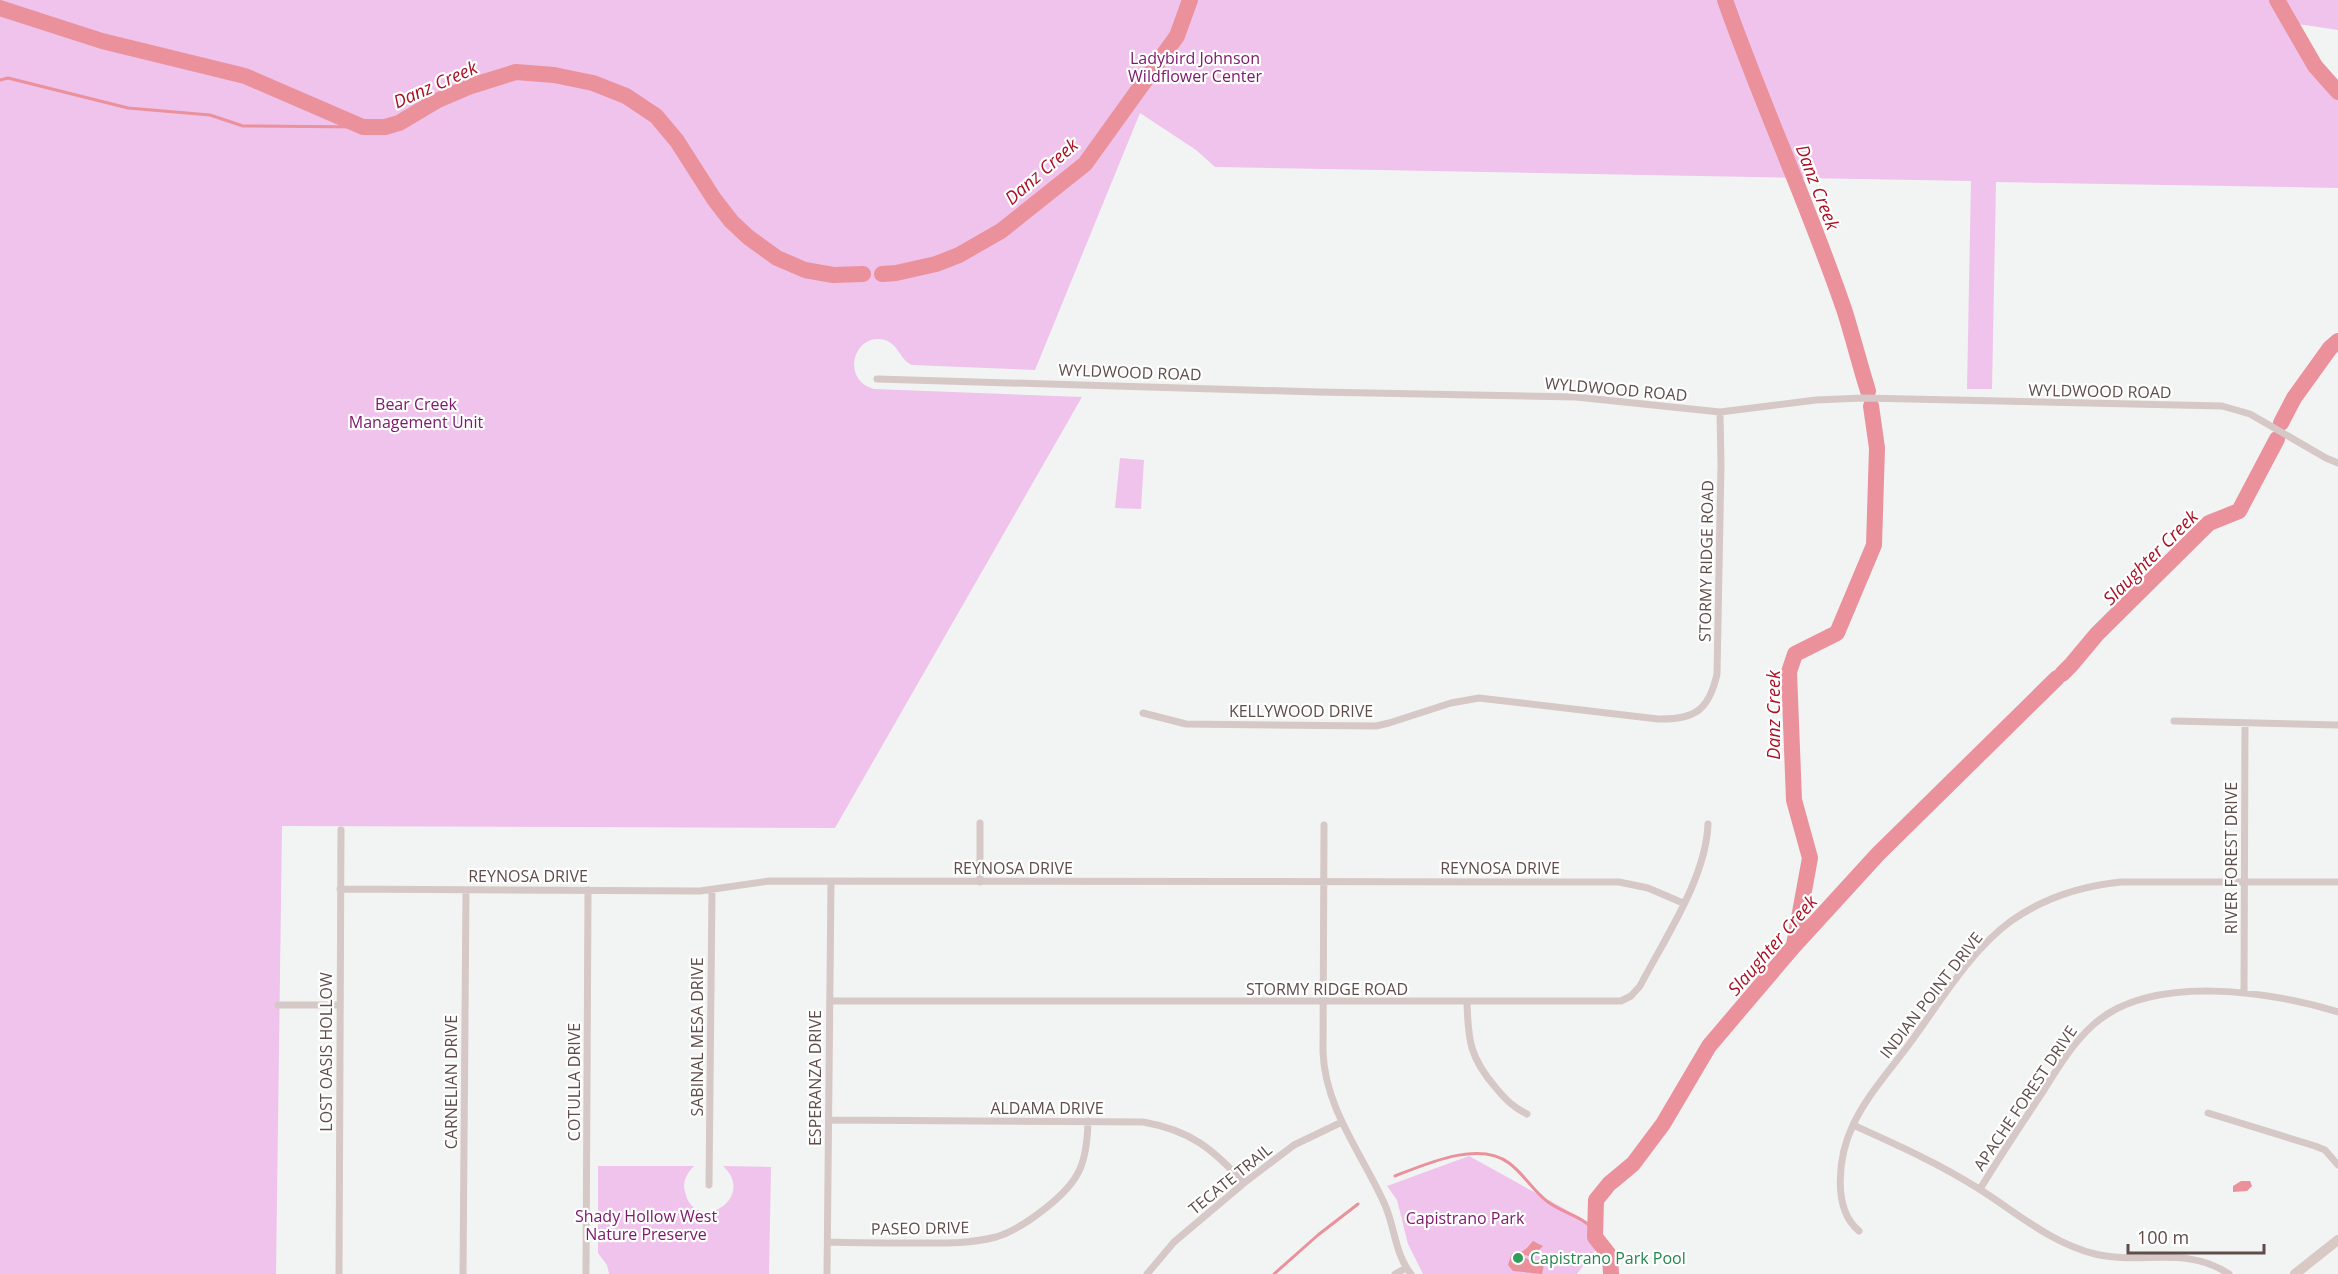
<svg xmlns="http://www.w3.org/2000/svg" width="2338" height="1274" font-family="'Open Sans',sans-serif">
<style>
.green{fill:#efc3ec}
.water{fill:#ea919c}
.lines{fill:none;stroke-linecap:round;stroke-linejoin:round}
.stream{stroke:#ea919c;stroke-width:3}
.river{stroke:#ea919c;stroke-width:16}
.street{stroke:#d6c8c6;stroke-width:7}
.secondary{stroke:#d9c9c5;stroke-width:10}
.leisure-dot{fill:#2e9e5b;stroke:#fff;stroke-width:2}
.labels{text-anchor:middle;dominant-baseline:central;stroke-width:4.5;stroke-linejoin:round;paint-order:stroke}
.park-label{font-size:16px;fill:#801a6f;stroke:#fff}
.street-label{font-size:16px;fill:#5f4d4a;stroke:#fff}
.leisure-label{font-size:16px;fill:#27864d;stroke:#fff;text-anchor:start}
.water-label{font-size:18px;font-style:italic;fill:#ab1023;stroke:#fff}
</style>
<rect width="100%" height="100%" fill="#f2f4f3"/>
<!-- green -->
<path class="green" d="M0,0H2338V30L2291,23L2338,83V188L1996,182L1992,389H1967L1971,181L1215,167L1196,150L1140,113L1035,370L912,365C900,360 899,345 885,340C855,331 839,379 874,389L1082,397L835,828L282,826L276,1274H0Z
M1120,458L1144,460L1141,509L1115,508Z
M1469,1156L1592,1224L1597,1248L1577,1274H1423L1408,1244L1397,1200L1387,1186Z
M598,1166H694C687,1173 682,1182 685,1192C695,1236 758,1198 723,1166L771,1167L769,1274H609L607,1265L598,1253Z"/>
<!-- water -->
<path class="water" d="M2241,1181H2250L2252,1186L2247,1191L2233,1192V1186Z
M1533,1241L1543,1246L1532,1257L1525,1255V1258L1544,1265L1542,1274L1513,1271L1508,1265L1512,1253C1523,1254 1526,1249 1533,1241Z"/>
<g class="lines">
<!-- stream -->
<path class="stream" d="M0,80L8,78L128,108L210,115L243,126L363,127
M1395,1176C1426,1164 1479,1140 1509,1163C1524,1174 1533,1191 1548,1202C1563,1213 1582,1216 1594,1230
M1274,1274L1318,1235L1358,1204"/>
<!-- river -->
<path class="river" d="M1725,0C1762,105 1809,206 1845,312C1853,338 1860,365 1868,391
M2277,0L2315,66L2338,92
M0,8L102,41L245,76L363,127H385L399,123L436,101L471,86L516,72L554,75L593,83L626,96L656,116L677,141L714,199L731,221L748,237L777,258L805,270L833,275L863,274
M882,274L896,273L936,264L959,255L1001,231L1085,164L1177,36L1190,0
M2281,423L2294,398L2330,348L2338,341
M2062,674L2071,665L2097,634L2209,523L2239,511L2277,439
M1794,945L1810,858L1794,800L1789,672L1795,654L1837,633L1874,545L1877,448L1871,406
M1611,1274L1610,1256L1595,1237L1596,1200L1609,1184L1633,1164L1663,1124L1709,1046L1793,947L1878,854L2057,678"/>
<!-- street -->
<path class="street" d="M877,379L1318,392L1576,397L1720,412L1816,400L1863,398L2222,406L2250,414L2326,458L2338,463
M1143,713L1186,724L1376,726L1389,723L1451,703L1479,698L1658,719C1695,720 1709,710 1717,674L1721,465L1720,412
M2174,721L2338,725
M980,823V882
M1324,825L1323,1052C1325,1109 1363,1155 1385,1205C1395,1228 1395,1254 1411,1274
M340,889L700,891L769,881L1619,882L1648,888L1683,903
M2244,993L2245,723
M830,1001H1621L1631,996L1640,986C1665,938 1706,878 1708,824
M1467,1002C1468,1041 1470,1058 1496,1088C1506,1100 1513,1107 1527,1114
M278,1005H340
M2208,1113L2315,1146L2325,1150L2338,1165
M829,1120L1143,1122C1190,1130 1213,1149 1244,1183
M1853,1125C1895,1144 1936,1162 1976,1187C2015,1211 2050,1243 2095,1254C2141,1265 2186,1245 2229,1274
M709,1185L712,890
M1980,1189C2000,1156 2022,1123 2044,1090C2058,1067 2073,1043 2093,1025C2150,973 2271,991 2338,1012
M1859,1231C1831,1208 1839,1154 1853,1125C1867,1095 1891,1069 1910,1043C1940,1002 1970,951 2011,921C2045,897 2081,886 2121,882H2338
M828,1242C856,1243 885,1243 914,1243C942,1243 969,1244 996,1237C1015,1231 1031,1220 1047,1207C1080,1181 1087,1163 1088,1121
M339,1274L341,830
M463,1274L466,890
M586,1274L588,890
M827,1274L831,882
M1147,1274L1174,1242L1244,1183L1294,1145L1342,1122
M1395,1274L1406,1268"/>
<!-- secondary -->
<path class="secondary" d="M2295,1274L2338,1240"/>
</g>
<!-- markers -->
<circle class="leisure-dot" cx="1518" cy="1258" r="6"/>
<g class="labels">
<!-- park labels -->
<g class="park-label">
<text x="1195" y="58">Ladybird Johnson<tspan x="1195" dy="18">Wildflower Center</tspan></text>
<text x="416" y="404">Bear Creek<tspan x="416" dy="18">Management Unit</tspan></text>
<text x="646" y="1216">Shady Hollow West<tspan x="646" dy="18">Nature Preserve</tspan></text>
<text x="1465" y="1218">Capistrano Park</text>
</g>
<!-- street labels -->
<g class="street-label">
<text transform="translate(1130 372) rotate(2)">WYLDWOOD ROAD</text>
<text transform="translate(1616 389) rotate(5)">WYLDWOOD ROAD</text>
<text transform="translate(2100 391) rotate(1)">WYLDWOOD ROAD</text>
<text transform="translate(1706 561) rotate(-89)">STORMY RIDGE ROAD</text>
<text x="1301" y="711">KELLYWOOD DRIVE</text>
<text transform="translate(2231 858) rotate(-90)">RIVER FOREST DRIVE</text>
<text x="1013" y="868">REYNOSA DRIVE</text>
<text x="1500" y="868">REYNOSA DRIVE</text>
<text x="528" y="876">REYNOSA DRIVE</text>
<text x="1327" y="989">STORMY RIDGE ROAD</text>
<text transform="translate(1931 995) rotate(-52)">INDIAN POINT DRIVE</text>
<text transform="translate(697 1037) rotate(-90)">SABINAL MESA DRIVE</text>
<text transform="translate(326 1052) rotate(-90)">LOST OASIS HOLLOW</text>
<text transform="translate(815 1078) rotate(-90)">ESPERANZA DRIVE</text>
<text transform="translate(451 1082) rotate(-90)">CARNELIAN DRIVE</text>
<text transform="translate(574 1082) rotate(-90)">COTULLA DRIVE</text>
<text transform="translate(2025 1098) rotate(-56)">APACHE FOREST DRIVE</text>
<text x="1047" y="1108">ALDAMA DRIVE</text>
<text transform="translate(1230 1179) rotate(-39)">TECATE TRAIL</text>
<text transform="translate(920 1228) rotate(-1)">PASEO DRIVE</text>
</g>
<!-- leisure labels -->
<g class="leisure-label">
<text x="1530" y="1258">Capistrano Park Pool</text>
</g>
<!-- water labels -->
<g class="water-label">
<text transform="translate(435 84) rotate(-24)">Danz Creek</text>
<text transform="translate(1041 171) rotate(-41)">Danz Creek</text>
<text transform="translate(1818 187) rotate(69)">Danz Creek</text>
<text transform="translate(2150 557) rotate(-45)">Slaughter Creek</text>
<text transform="translate(1773 715) rotate(-90)">Danz Creek</text>
<text transform="translate(1772 945) rotate(-49)">Slaughter Creek</text>
</g>
</g>
<!-- scale -->
<path d="M2128 1244v9h136v-9" fill="none" stroke="#5f4d4a" stroke-width="3"/>
<text x="2137" y="1244" font-size="18" fill="#5f4d4a" stroke="#ffffff" stroke-width="4.5" paint-order="stroke">100 m</text>
</svg>
